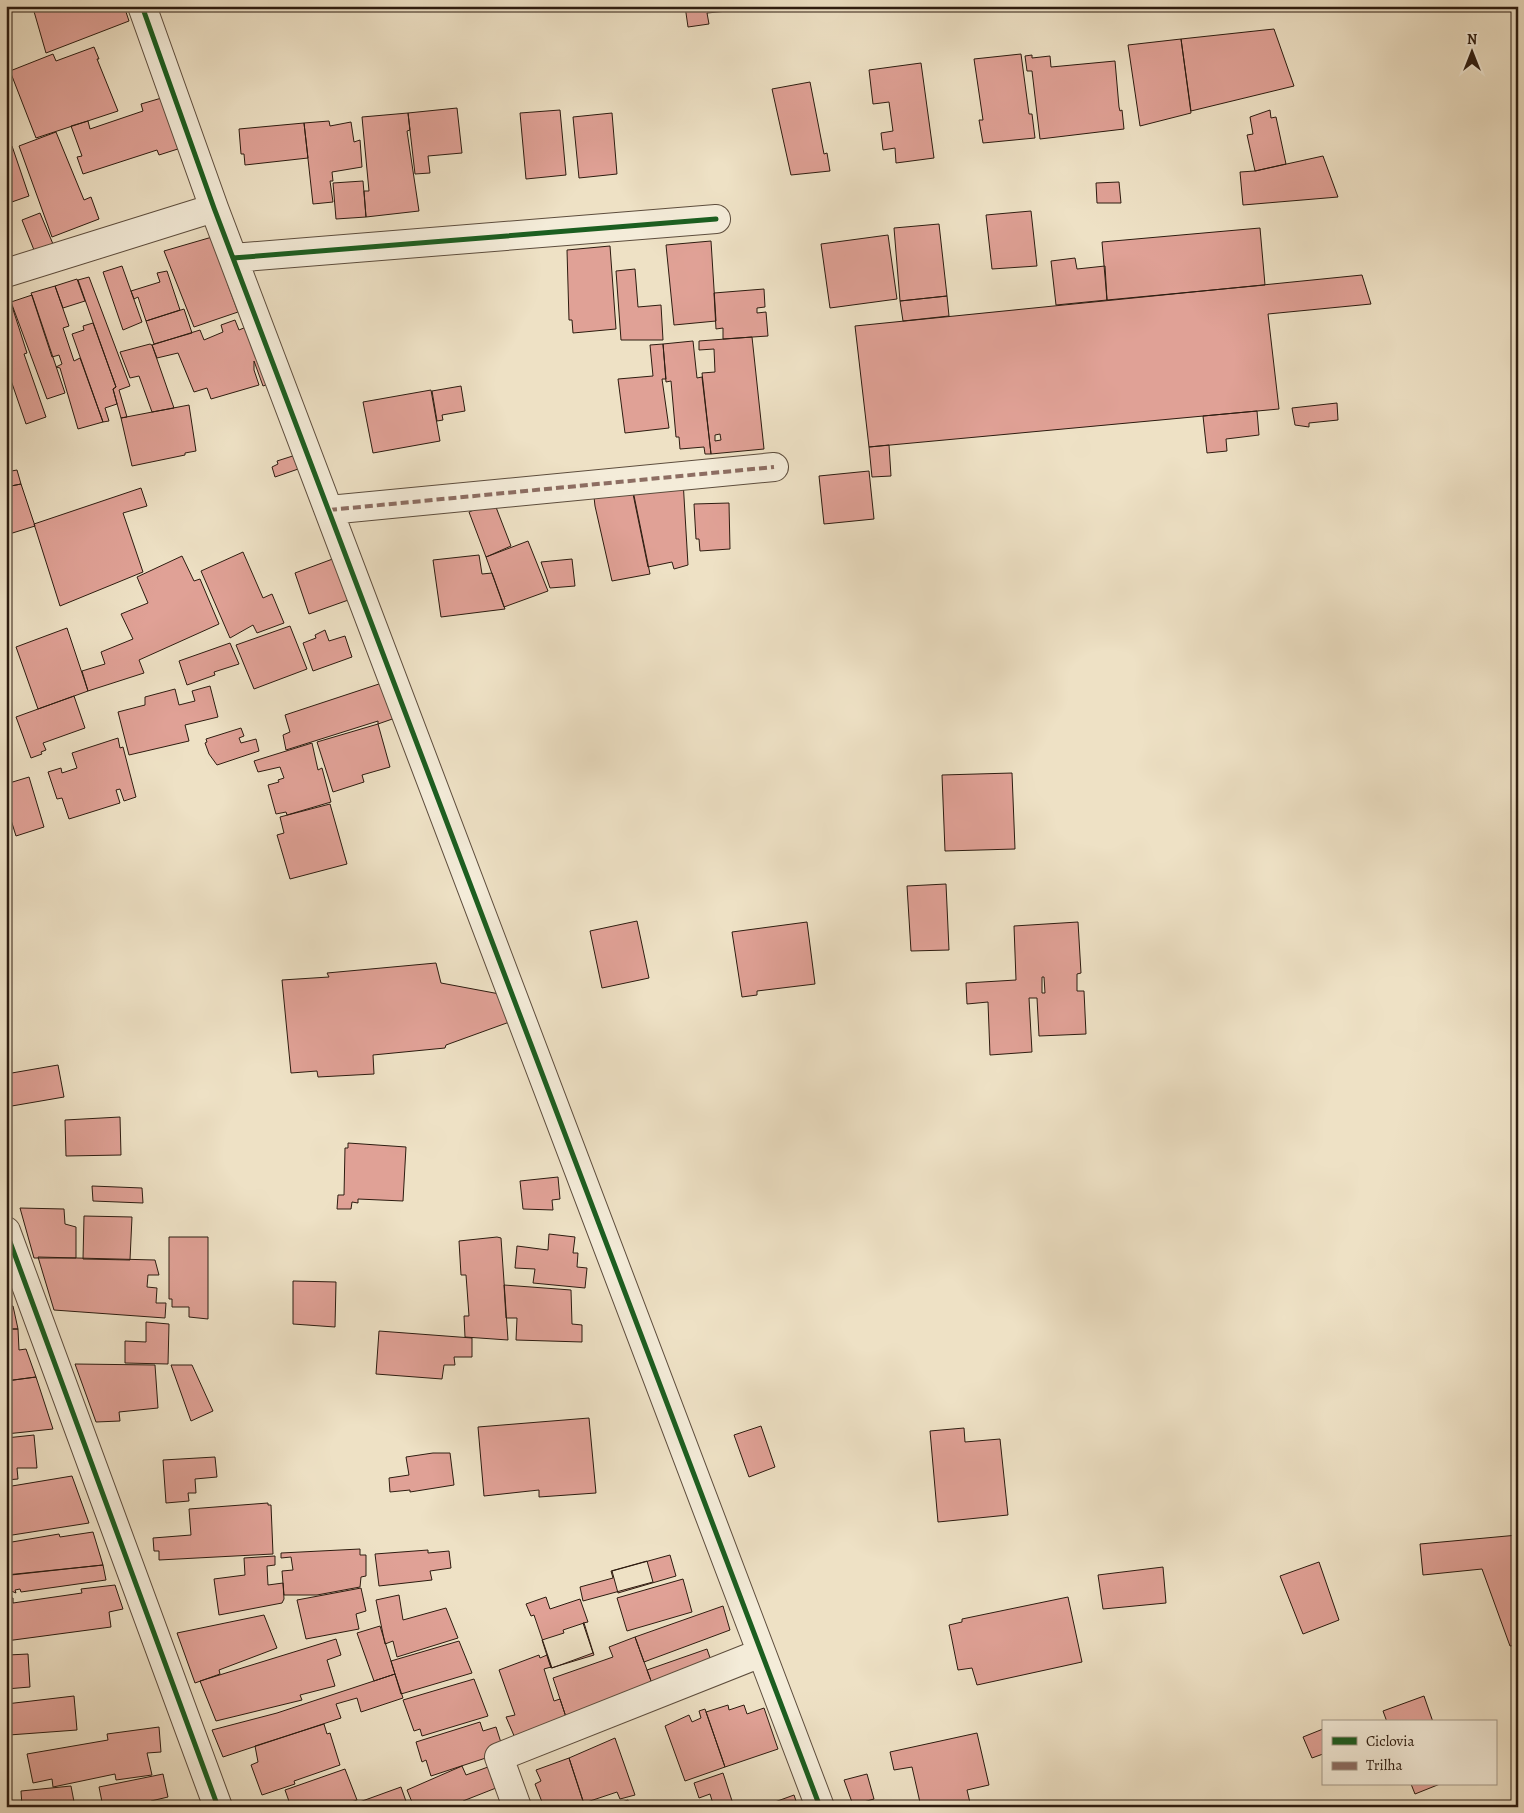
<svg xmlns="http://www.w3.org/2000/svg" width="1524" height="1813" font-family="Alegreya,serif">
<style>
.building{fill:#e0a196;stroke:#2d1c10;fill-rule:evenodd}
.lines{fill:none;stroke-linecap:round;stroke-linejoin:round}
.street-casing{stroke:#5d4d3d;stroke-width:30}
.street{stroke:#f4ecd9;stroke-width:28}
.quiet{stroke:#8d6e63;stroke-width:4;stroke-dasharray:8 4;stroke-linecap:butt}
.cycleway-casing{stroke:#f4ecd9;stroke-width:8}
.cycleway{stroke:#1b5e20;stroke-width:5}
</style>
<rect width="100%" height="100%" fill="#eee1c5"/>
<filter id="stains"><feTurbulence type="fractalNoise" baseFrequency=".004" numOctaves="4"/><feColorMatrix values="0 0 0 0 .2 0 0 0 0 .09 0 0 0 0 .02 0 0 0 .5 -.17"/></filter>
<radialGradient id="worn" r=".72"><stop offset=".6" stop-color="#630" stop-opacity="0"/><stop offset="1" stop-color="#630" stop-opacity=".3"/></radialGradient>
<!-- building -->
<path class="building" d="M38,6H124L129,21L46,53L33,8Z
M685,6H779L707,13L709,24L688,27Z
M1274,29L1294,86L1191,111L1181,39Z
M1181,39L1191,113L1140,126L1128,45Z
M94,47L99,59H97L118,111L36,138L10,71L53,54L56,61Z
M1021,54L1029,114H1032L1035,138L983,143L979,120H983L974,59Z
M1032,55V58L1050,56L1051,67L1115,61L1119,107L1120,111L1122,110L1124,129L1040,139L1032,71H1027L1025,56Z
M921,63L934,158L896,163L895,148L883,150L881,133L893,131L889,102L873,104L869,70Z
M810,82L824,154L827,153L830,171L791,175L772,89Z
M165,97L184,147L159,155L157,150L83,174L77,157L82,156L71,126L88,121L90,129L143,111L141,104Z
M457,108L462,153L428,156L430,173L415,174L408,113Z
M560,110L566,175L526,179L520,113Z
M1270,110L1271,118L1276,117L1286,164L1255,171L1247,135L1253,134L1250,117Z
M408,113L410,130L407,131L419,211L366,217L364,191H369L362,117Z
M612,113L617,174L579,178L573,117Z
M329,121L330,126L351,122L354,142L360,140L362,167L332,172L333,181H330L333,202L313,204L304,123Z
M304,123L308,158L245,165L244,154H241L239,129Z
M56,132L84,200L91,197L99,219L52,237L19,146Z
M12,146L29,196L6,204V147Z
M1323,156L1338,197L1243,205L1240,172L1255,171Z
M363,181L366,217L336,219L333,183Z
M1119,182L1121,203H1097L1096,183Z
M1031,211L1037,266L992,269L986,215Z
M40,213L53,244L34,250L22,220Z
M939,224L947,296L900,301L894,228Z
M1260,228L1265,285L1107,300L1102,242Z
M219,235L237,282L228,285L238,312L194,327L164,251Z
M888,235L897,299L830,308L821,244Z
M711,241L716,321L674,325L666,245Z
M610,246L616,329L573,333L572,320H569L567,250Z
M1075,258L1077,269L1105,266L1107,300L1056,305L1051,261Z
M122,266L142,322L123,330L103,272Z
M635,269L638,307L661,305L663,340H621L616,271Z
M167,271L180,310L146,321L138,297L134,299L131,291L160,282L157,273Z
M1362,275L1371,304L1268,314L1279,409L869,447L855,326Z
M89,277L130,386L119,390L127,417L121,418L113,389L116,387L78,280Z
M77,279L85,301L63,308L55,286Z
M55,286L69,326L63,328L74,361L80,358L103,422L78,429L60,368L56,367L62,364L59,355L52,357L31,293Z
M764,289L765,307L757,308V313L766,312L768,336L723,339V328L716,329L714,293Z
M32,295L65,393L47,399L11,302Z
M947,296L949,316L903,321L900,301Z
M10,300L27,353L24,354L46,417L26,424L6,366V301Z
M184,309L192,333L154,344L146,321Z
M235,320L239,330L251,325L273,382L263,386L254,361V370L259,385L211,399L207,388L194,392L178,353L157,358L152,345L200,330L204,340L223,332L221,325Z
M93,323L116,387L113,389L117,404L105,408L109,421L103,422L72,334L84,330L83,326Z
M752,337L764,449L711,454L702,373L715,372L714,349L699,350V341ZM720,434L721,440L715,441V435Z
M693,341L697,378L702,377L711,454H705L704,447L680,449L679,437H676L671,381L666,382L663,344Z
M150,344L152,345L174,408L152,412L139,376L130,378L120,352Z
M663,344L666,379H662L669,428L625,433L618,379L653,376L650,345Z
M461,386L465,411L442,415L443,420L437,421L432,391Z
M431,390L440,441L373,453L363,402Z
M1337,403L1338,420L1309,423V427L1295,425L1292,408Z
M189,405L196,451L185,453V455L132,466L121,418Z
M1257,411L1259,435L1226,439L1227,451L1207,453L1203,416Z
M889,445L891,476L872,477L869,447Z
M299,454L304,467L275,477L272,467L278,464L277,461Z
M17,470L21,484L6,487V472Z
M869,471L874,519L824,524L819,476Z
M683,480L688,565L674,569L672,562L648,567L631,484Z
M631,481L650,574L612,581L595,506L593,488Z
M21,484L35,526L6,535V487Z
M141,488L147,506L123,513L143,572L60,606L34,524Z
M494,502L511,546L486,557L469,512Z
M729,503L730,549L700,551L699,539H696L694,504Z
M528,541L548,591L504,607L486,557Z
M243,552L263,598L272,594L284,623L257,633L253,625L230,638L201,571Z
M479,555L482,574L492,573L505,609L441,617L433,560Z
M182,556L194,581L200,579L219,624L139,660L144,673L88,691L82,671L105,664L101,652L133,639L121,614L148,603L137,577Z
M338,557L354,598L309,614L295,573Z
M572,559L575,586L550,588L541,562Z
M290,626L307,669L254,689L236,645Z
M67,628L88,691L38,709L16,647Z
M325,630L329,641L345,636L352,657L313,671L303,643L316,638L315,635Z
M230,643L239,664L214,672L215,675L187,685L179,661Z
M385,682L398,717L378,724V721L286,750L283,735L290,732L285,715Z
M210,686L218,717L185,725L189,741L129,755L118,712L145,705V697L175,689L179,705L195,701L192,691Z
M74,696L85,728L43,743L46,750L41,752L42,754L31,758L16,717Z
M378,724L390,767L362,775L364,782L333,792L317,742Z
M241,728L244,736L239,738L241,743L256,739L259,751L217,765L209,754L205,743L207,742L206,739Z
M118,738L120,748L123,747L136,797L124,801L120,789L116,790L120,803L69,819L62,798L57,799L48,772L61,768L62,773L77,768L72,753Z
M312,743L318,770L322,768L331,802L287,815L286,812L276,814L268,785L279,782L278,780L284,778L280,767L258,772L254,761Z
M1012,773L1015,849L945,851L942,775Z
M29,777L44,827L16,836L6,804V784Z
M330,804L347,864L290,879L277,835L284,833L280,817Z
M946,884L949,950L911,951L907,886Z
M637,921L649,978L602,988L590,931Z
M807,922L815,984L757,991V995L742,997L732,932Z
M1078,922L1081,973L1077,974V991H1084L1086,1034L1039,1036L1037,998H1029L1032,1052L990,1055L988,1002L967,1004L966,983L1016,980L1014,926ZM1042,977H1044L1045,993H1042Z
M436,963L441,983L505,995L515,1020L446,1045L445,1048L373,1055L374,1074L318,1077L317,1071L291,1073L282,980L329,977L327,973Z
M58,1065L64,1097L6,1107V1074Z
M120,1117L121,1155L66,1156L65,1120Z
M348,1143L406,1147L403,1201L358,1199V1203L352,1202L351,1209H337L338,1195H344L345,1148H348Z
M558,1177L560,1199L552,1200L553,1210L523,1209L520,1181Z
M92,1186L142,1188L143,1203L93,1201Z
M20,1208L64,1209L65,1224L76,1227V1258H34Z
M84,1216L132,1217L130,1260L83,1259Z
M549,1234L575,1237L573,1253H578L577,1267L587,1268L585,1288L533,1283L535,1269L515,1268L517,1246L548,1250Z
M169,1237H208V1319L189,1317V1307H172V1299H169Z
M497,1237L501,1238L508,1340L465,1337L464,1316H469L466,1275H461L459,1241Z
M38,1257L155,1260L159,1275H148L147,1287L157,1288L156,1303H166L165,1318L54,1310Z
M293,1281L336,1282L335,1327L293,1324Z
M504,1285L571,1290L572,1324L582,1325V1342L516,1340L517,1318H506Z
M6,1306H13L18,1329H6Z
M146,1322L169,1324L168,1364L125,1363V1341L146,1342Z
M6,1329H18L19,1350L26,1349L36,1377L6,1381Z
M379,1331L472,1338V1357H454L455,1365H444L442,1379L376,1374Z
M75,1364L155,1365L158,1408L119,1412L120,1421L96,1422Z
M171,1365H192L213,1411L191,1421Z
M36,1377L53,1429L6,1434V1381Z
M589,1418L596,1493L539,1497V1490L484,1496L478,1427Z
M761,1426L775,1467L749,1477L734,1435Z
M964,1428L965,1442L1000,1439L1008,1515L938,1522L930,1431Z
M34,1435L37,1468H17L18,1479L6,1480V1438Z
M433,1453H450L454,1485L410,1492V1490L390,1492L389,1478L409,1475L406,1457Z
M215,1457L217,1477L195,1479L196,1493H188L189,1501L166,1503L163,1460Z
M72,1476L89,1523L6,1536V1487Z
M268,1503V1505H271L273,1554L159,1560V1551H154L153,1538L191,1535L189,1509Z
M93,1532L103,1565L11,1575L10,1566H6V1543L59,1534L60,1537Z
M1518,1535V1645L1510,1646L1482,1569L1423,1575L1420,1544Z
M360,1549V1555H366V1576L361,1577L360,1587L317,1595H284L282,1571L293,1570L291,1557L281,1558V1553Z
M428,1550V1553L449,1551L451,1568L430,1571L432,1580L379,1586L375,1554Z
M670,1555L676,1576L618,1593L612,1571Z
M275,1556V1565L267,1566L268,1585L283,1583L284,1599L282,1603L219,1615L214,1579L245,1575L244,1558Z
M647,1561L653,1582L583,1601L580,1587L613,1578L611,1571Z
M1319,1562L1339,1620L1303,1634L1280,1576Z
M103,1565L106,1580L21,1592L20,1589L15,1590L16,1593L9,1590V1593H6V1575Z
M1163,1567L1166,1603L1103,1609L1098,1575Z
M683,1579L692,1612L627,1631L617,1598Z
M115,1585L123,1609L109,1612L111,1627L6,1641V1599L13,1598V1603L82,1593L81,1589Z
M361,1588L366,1611L356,1614L359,1629L306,1639L297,1600Z
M399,1595L403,1620L446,1608L458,1638L397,1657L393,1641L385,1644L376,1600Z
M546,1597L550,1609L580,1599L588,1622L583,1623L593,1653L552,1668L534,1615L531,1616L526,1604Z
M1068,1597L1082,1662L977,1685L972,1668L958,1670L949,1625L962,1622V1619Z
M723,1606L730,1630L644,1662L635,1637Z
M264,1615L277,1648L219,1670L220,1674L195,1683L177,1633Z
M584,1623L594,1655L551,1668L542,1640L564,1633L563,1630Z
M380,1626L395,1674L374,1681L357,1633Z
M635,1637L654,1689L569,1726L553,1678L613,1657L609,1647Z
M336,1639L341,1655L327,1660L335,1686L300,1695L302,1700L216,1721L200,1681Z
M459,1641L472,1673L401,1694L391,1661Z
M6,1649L8,1655L28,1654L30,1687L6,1689Z
M707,1649L715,1672L654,1689L647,1670Z
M539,1655L540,1658L547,1655L551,1667L544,1669L554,1701L560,1699L569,1726L518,1745L506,1717L515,1715L499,1670Z
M395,1674L403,1698L361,1712L357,1698L336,1704L341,1718L223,1757L212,1730L277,1713Z
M474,1679L488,1716L422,1736L420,1729L414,1731L403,1700Z
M74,1696L77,1730L9,1735L10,1742L6,1743V1704Z
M1424,1696L1433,1722H1387L1383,1711Z
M728,1705L729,1710L744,1705L747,1714L764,1708L778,1749L725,1767L706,1712Z
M705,1709L725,1767L685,1781L665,1726L689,1715L692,1722L701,1718L699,1711Z
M480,1722L483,1731L496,1727L504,1752L431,1776L426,1760L422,1762L416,1742Z
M324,1724L327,1734L330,1733L340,1765L294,1781L295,1784L262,1795L251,1765L258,1762L255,1746Z
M159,1727L161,1752L147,1753L152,1775L116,1780L115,1774L53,1787L52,1779L33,1783L27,1754L108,1740L107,1734Z
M1323,1729V1754L1312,1758L1303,1737Z
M977,1733L989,1785L967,1790L971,1807H921L912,1767L894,1770L890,1752Z
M615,1738L635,1795L620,1799L617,1792L587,1802L589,1807H585L569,1758Z
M569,1758L585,1807H538L537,1804L542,1802L535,1784L541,1781L536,1770Z
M462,1766L466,1775L488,1767L496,1788L463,1801L465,1807H414L407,1790Z
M345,1769L357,1800L337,1807H291L285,1790Z
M723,1773L724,1776L734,1807H714L710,1794L699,1798L694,1783Z
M163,1774L168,1797L151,1801L153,1807H126L125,1805L103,1807L99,1787Z
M867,1774L874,1799L853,1805L844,1780Z
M1411,1784H1440L1415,1794Z
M71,1786L75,1807L22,1806L21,1791Z
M401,1787L408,1807H355L354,1804Z
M794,1795L798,1807H761Z
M628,1800L630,1807H607Z"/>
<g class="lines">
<!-- street casing -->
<g class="street-casing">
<path id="street" d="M142,6L214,208L820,1807
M233,258L716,219
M6,273L214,208
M329,510L774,467
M6,1231L218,1807
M517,1807L499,1757L761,1653"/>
</g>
<!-- street -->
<use href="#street" class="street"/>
<!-- quiet -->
<path class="quiet" d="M329,510L774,467"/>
<!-- cycleway casing -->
<g class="cycleway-casing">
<path id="cycleway" d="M142,6L214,208L820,1807
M233,258L716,219
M6,1231L218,1807"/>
</g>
<!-- cycleway -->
<use href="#cycleway" class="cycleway"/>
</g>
<!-- margin -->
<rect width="1524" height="1813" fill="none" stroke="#eee1c5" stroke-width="25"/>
<rect x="8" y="8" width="1509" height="1798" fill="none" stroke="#2d1c10" stroke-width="2.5"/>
<rect x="12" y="12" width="1499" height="1788" fill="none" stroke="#2d1c10"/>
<!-- legend -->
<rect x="1322" y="1720" width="175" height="65" fill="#f4ecd9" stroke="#a49989"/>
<rect x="1332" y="1737" width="25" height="8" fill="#1b5e20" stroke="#a49989"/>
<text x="1366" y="1746" font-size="15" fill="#2d1c10">Ciclovia</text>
<rect x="1332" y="1762" width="25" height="8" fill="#8d6e63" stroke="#a49989"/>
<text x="1366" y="1770" font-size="15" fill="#2d1c10">Trilha</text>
<!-- north arrow -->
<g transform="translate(1472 52)" stroke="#f4ecd9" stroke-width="4" paint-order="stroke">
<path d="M0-4L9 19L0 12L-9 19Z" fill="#2d1c10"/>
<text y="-8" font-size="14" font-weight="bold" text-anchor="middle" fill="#2d1c10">N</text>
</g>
<rect width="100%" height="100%" filter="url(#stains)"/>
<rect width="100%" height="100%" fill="url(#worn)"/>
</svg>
